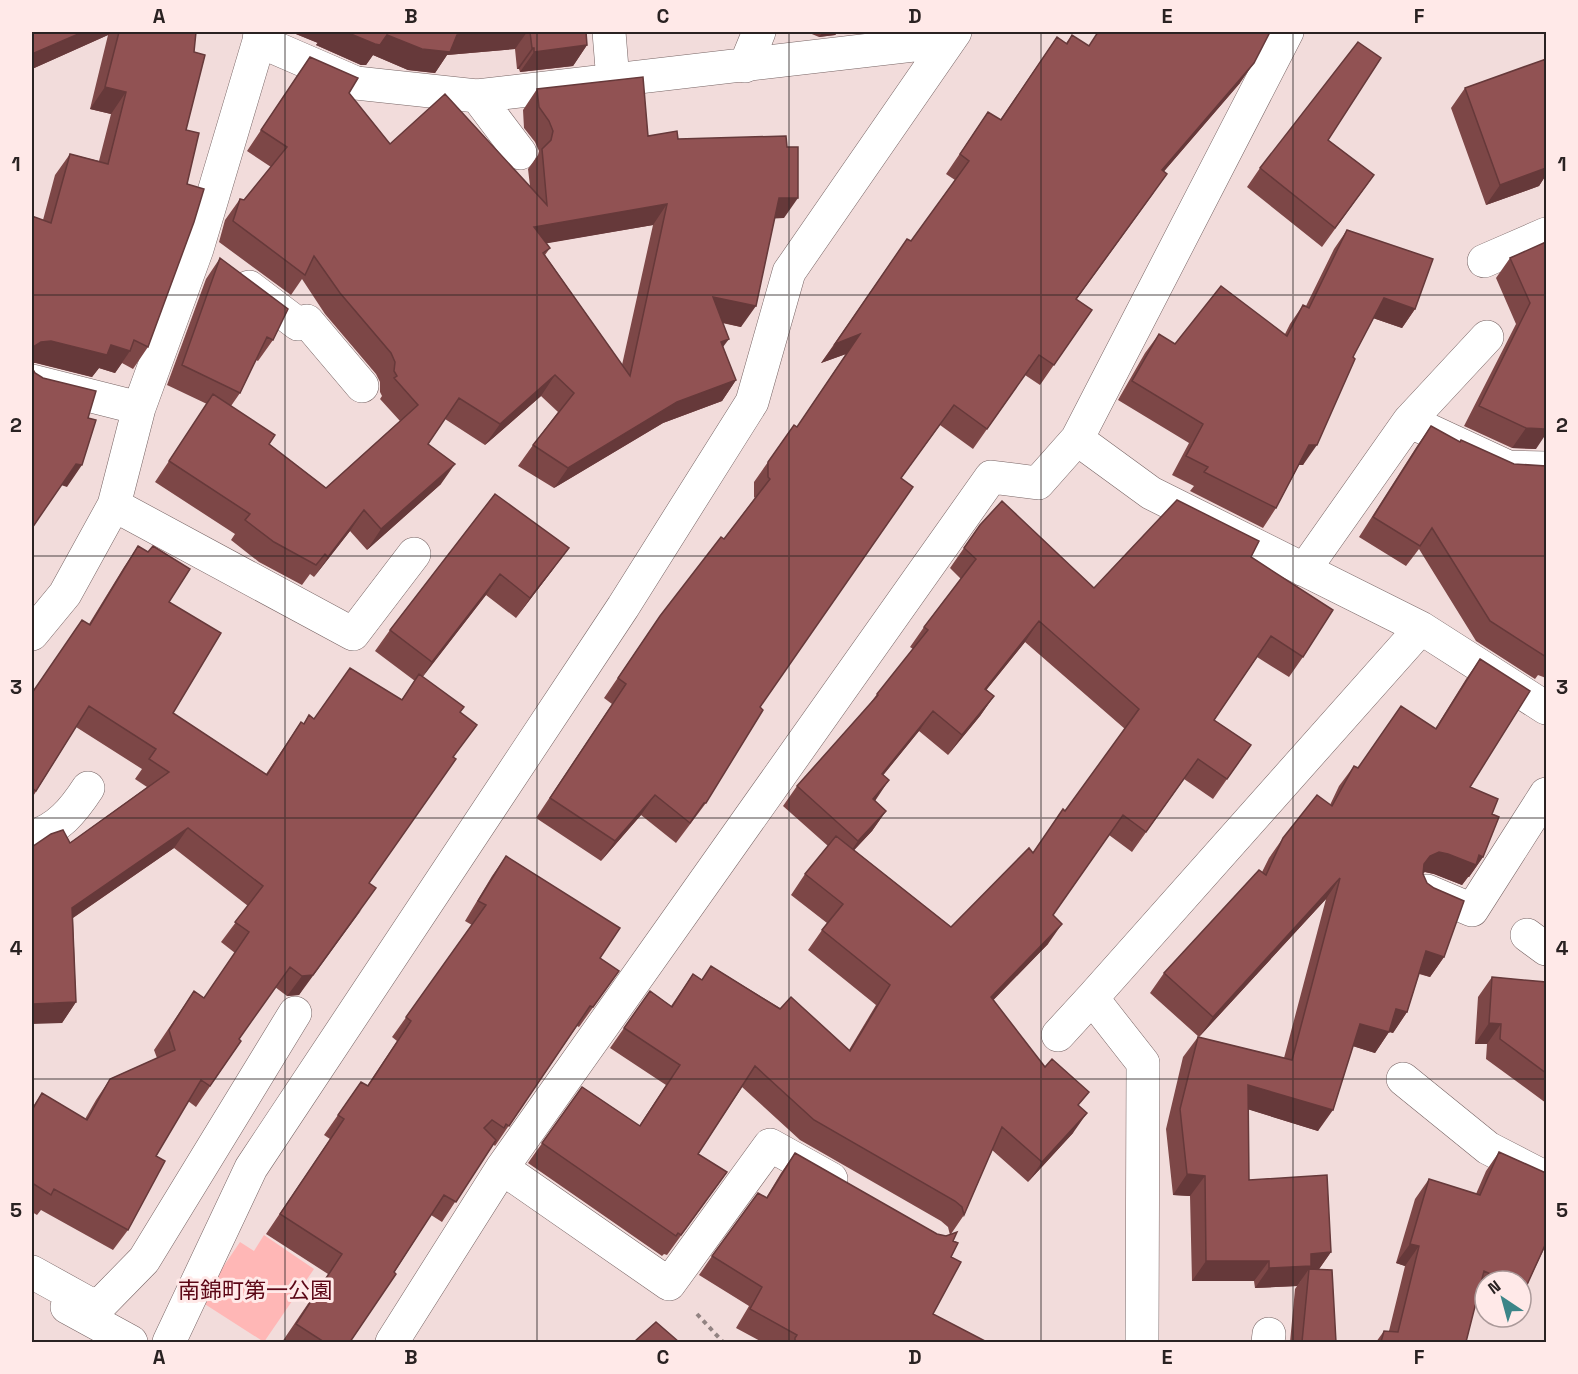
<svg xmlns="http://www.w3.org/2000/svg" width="1578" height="1374" font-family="'Space Grotesk','Noto Sans JP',sans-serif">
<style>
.green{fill:#ffb7b6}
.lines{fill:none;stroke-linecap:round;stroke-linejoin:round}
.minor-casing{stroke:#776464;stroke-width:34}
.path{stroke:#928382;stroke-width:4;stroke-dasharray:4.5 4.5;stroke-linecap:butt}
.minor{stroke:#fff;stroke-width:33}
.wall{fill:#7d4747;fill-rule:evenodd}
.shaded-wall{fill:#66393a}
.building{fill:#915253;stroke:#66393a;stroke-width:1.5;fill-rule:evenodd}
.grid{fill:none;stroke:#2a2222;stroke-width:1.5;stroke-opacity:0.55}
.labels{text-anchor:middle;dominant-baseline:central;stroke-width:6;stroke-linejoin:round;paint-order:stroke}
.park-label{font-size:22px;fill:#5c0716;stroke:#ffe9e8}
.neatline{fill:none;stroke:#2a2222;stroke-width:2}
.grid-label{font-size:20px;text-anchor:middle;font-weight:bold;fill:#2a2222}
</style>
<rect width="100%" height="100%" fill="#f2dcdb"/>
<!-- green -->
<path class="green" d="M264,1235L314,1269L264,1342L200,1301L240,1242L254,1251Z"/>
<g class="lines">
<!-- minor casing -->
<g class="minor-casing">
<path id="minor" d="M609,32L613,81
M259,41L356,83L477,96L948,41
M745,66L759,32
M477,96L520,153
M1484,261L1546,234
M249,287L298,324L307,321L362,386
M32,381L139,408
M1409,421L1487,337
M1077,439L1151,493L1421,628L1546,708
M114,505L353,634L414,554
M1304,570L1409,421L1508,467L1546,468
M32,634L65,594L114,505L139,408L197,249L259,41L260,32
M32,837C58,829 73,811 88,788
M1427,891L1472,910L1546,794
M1527,935L1546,949
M1058,1035L1092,998
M1403,1079L1488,1148L1546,1178
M831,1179L770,1145L669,1284L502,1168L991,477L1038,483L1077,439L1287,32
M32,1272L97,1308L144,1260L295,1013
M67,1307L131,1342
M169,1342L251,1168L623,607L752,402L789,272L955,32
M392,1342L502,1168
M1142,1342L1143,1063L1092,998L1421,628
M1268,1342L1269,1334"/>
</g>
<!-- path -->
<path class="path" d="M697,1314L723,1342"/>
<!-- minor -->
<use href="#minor" class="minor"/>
</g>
<!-- wall -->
<path class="wall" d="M32,32H196L186,130L148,347L133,369L122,363L115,373L99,368L92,377L36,363H32V216L43,220L55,175L70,154L99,161L111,114L90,109L108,35L32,69Z
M291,32H586L587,45L573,66L520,72L519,69H517L515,49L447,55L435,73L408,70L373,55L366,65H361L316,45L318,43Z
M807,32H838L835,35L819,37Z
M1072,35L1088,46L1240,83L1164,171L1153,194L1076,300L1092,310L1040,385L1025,375L973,449L940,425L901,478L760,707L706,803L676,843L641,815L601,861L536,818L612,704L604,698L660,616L724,539L755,498L754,497V482L794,425L797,427L846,354L821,363L907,239L911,241L955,180L946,174L988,112L1000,120L1057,37L1066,43Z
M310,57L349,93L390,144L530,186L528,169L538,155L539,151L535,142L524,128L523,110L537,89L648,136L678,139L784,218H775L741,327L722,323L723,347L736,380L722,401L663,423L554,488L518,466L533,445L558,412L541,396L485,445L445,419L428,444L441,484L367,550L350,531L314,577L310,574L302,585L259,562L231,540L235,534L155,482L207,404L167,385L206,279L220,258L273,340L258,361L256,360L240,393L231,406L269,444L326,488L400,421L380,399L382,396L380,392V382L376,374L325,314L302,279L291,295L219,242L225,220L240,199L244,200L271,167L247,151ZM653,225L622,365L545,255L550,248L546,243Z
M1546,59V175L1539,186L1486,205L1451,108L1465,88Z
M1328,140L1374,175L1322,247L1247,187L1260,168Z
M1347,230L1415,309L1402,328L1373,318L1353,357L1303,465H1299L1276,508L1263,528L1190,491L1194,486L1172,475L1189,443L1118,400L1145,353L1159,334L1175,344L1285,334L1290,324L1303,305L1306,306L1334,249Z
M1546,242L1536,449L1512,448L1464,426L1516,324L1496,278L1510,258Z
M1431,426L1460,442L1514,464L1546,466V678L1538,675L1535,679L1476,641L1419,549L1406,566L1359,537L1417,446Z
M495,494L554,568L516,618L486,595L422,677L461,713L454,757L369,883L299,995L287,996L275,987L239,1039L241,1041L196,1107L188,1101L156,1156L128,1230L113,1250L41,1210L37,1215L32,1212V1108L42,1093L85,1119L96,1100L110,1079L157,1058L154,1050L194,991L204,998L235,953L221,942L248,906L174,848L73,918L76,1002L62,1023L70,843L147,787L135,779L142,769L76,727L32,798V692L89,624L124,567L138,546L169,602L173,713L266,774L301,722L303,724L309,715L314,719L402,699L415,681L375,651L390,630Z
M980,525L1094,588L1251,557L1303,657L1289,677L1257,657L1214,720L1251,745L1213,799L1184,779L1132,852L1109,835L1053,915L1048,944L993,1000L1045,1067L1079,1106L1073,1133L1028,1182L992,1150L964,1215L951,1234L953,1241L951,1257L933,1314L985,1342H762L736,1328L749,1306L699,1275L712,1256L766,1198L781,1173L795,1153L937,1234L946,1236L950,1235L948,1227L941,1221L800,1140L742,1087L698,1154L727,1172L667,1255L664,1254L662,1256L528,1163L582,1087L639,1126L666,1085L610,1048L650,991L671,1006L693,974L702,980L711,966L849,1050L876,1005L808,950L827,923L791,895L805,874L828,846L783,806L797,786L867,708L877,694L913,649L910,647L924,627L961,579L950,568ZM1025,642L1125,729L1065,811L1033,852L951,927L854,850L872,831L886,811L875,801L883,775L919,731L948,755L980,716L994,696L986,690Z
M1480,659L1470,787L1492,814L1483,857L1469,877H1468L1462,885L1434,874L1425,872L1423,873L1444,957L1430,977L1419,974L1407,1012L1393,1033L1389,1032L1375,1053L1353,1046L1318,1131L1248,1109L1249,1180L1331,1252L1319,1269L1336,1342H1290L1295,1289L1306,1273L1297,1286L1255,1288L1254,1281H1192L1190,1196L1173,1195L1166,1129L1183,1057L1198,1037L1284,1058L1326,899L1199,1037L1150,993L1164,973L1262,872L1269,858L1283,838L1330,805L1339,786L1354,766L1358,768L1435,729L1466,679Z
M506,856L600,958L619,971L579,1027L577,1026L495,1146L493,1144L442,1222L431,1215L350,1342H282L328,1274L266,1234L330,1139L324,1135L361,1082L367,1086L397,1041L392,1037L472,925L465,921L492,876Z
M1492,977L1546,982V1103L1486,1059L1487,1044H1475L1478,997Z
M1499,1152L1546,1173V1250L1544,1249L1525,1289L1521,1296V1281H1485V1297L1478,1294L1466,1342H1376L1384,1331H1389L1405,1266L1396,1263L1415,1199L1429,1179L1476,1194L1486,1171Z"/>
<!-- shaded-wall -->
<path class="shaded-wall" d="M83,32H111L108,35L32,69V54Z
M291,32H326L318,43Z
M326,32H346L387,35H457L494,32H527L515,49L447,55L435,73L408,70L373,55L366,65H361L316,45Z
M823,32H838L835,35L819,37Z
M587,45L573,66L520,72L534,52Z
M532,48H534L519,69H517Z
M1254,63L1240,83L1148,190L1162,170Z
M105,87L126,92L111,114L90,109Z
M1546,168V175L1539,186L1486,205L1500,185Z
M779,198H798L784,218L765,219Z
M667,204L653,225L520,248L534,227Z
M713,297L756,306L741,327L699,317Z
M1384,298L1415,309L1402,328L1370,317Z
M860,334L846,354L821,363L835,344Z
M729,339L714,359L721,342Z
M51,341L111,345L130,351L115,373L99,368L92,377L36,363H32V349L33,347L41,342Z
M555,375L541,396L485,445L500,424Z
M736,380L722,401L663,423L554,488L568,468L677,402Z
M1526,428L1546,429V434L1536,449L1512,448Z
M1309,445H1317L1303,465H1296Z
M76,464L82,465L67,487L61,485Z
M455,464L441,484L367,550L381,529Z
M364,510L350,531L314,577L328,557Z
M569,548L554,568L516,618L530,598Z
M500,574L486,595L418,683L432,662Z
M1039,621L1025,642L971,709L985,689Z
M994,696L980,716L948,755L962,735Z
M933,711L919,731L868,794L882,774Z
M889,780L875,801L859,819L873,799Z
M655,795L641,815L601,861L615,841Z
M886,811L872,831L844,861L858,841Z
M188,828L174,848L58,928L72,908Z
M1439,852L1479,855L1483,857L1469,877H1468L1462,885L1434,874L1425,872L1416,876L1410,884L1430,856Z
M1340,878L1326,899L1199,1037L1213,1017Z
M362,909L299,995L287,996L302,976Z
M1062,924L1048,944L977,1017L991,997Z
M1426,951L1444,957L1430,977L1412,971Z
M76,1002L62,1023L32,1024V1004Z
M1396,1009L1407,1012L1393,1033L1382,1029Z
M1489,1023L1501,1024L1487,1044H1475Z
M1360,1024L1389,1032L1375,1053L1346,1044Z
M1248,1085L1333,1110L1318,1131L1234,1105Z
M1087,1113L1073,1133L1028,1182L1042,1162Z
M1187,1174L1205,1176L1190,1196L1173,1195Z
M1410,1244L1419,1246L1405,1266L1396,1263Z
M1331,1252L1317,1272L1309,1269L1297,1286L1255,1288L1269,1268L1311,1254Z
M1206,1261H1269L1254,1281H1192Z"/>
<!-- building -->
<path class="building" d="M32,32H83L32,54Z
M119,32H196L194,52L205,55L186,130L199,133L187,184L204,189L194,222L148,347L134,340L130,351L111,345L107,355L51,341L41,342L33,347L32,350V216L51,223L70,154L108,164L126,92L105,87Z
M346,32H494L457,35L450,52L422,49L387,35L380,45L375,44Z
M530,32H586L587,45L534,52V48H532Z
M1098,32H1270L1254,63L1162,170L1167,174L1076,299L1092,310L1054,365L1039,355L987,429L954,405L901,478L913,487L760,707L763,710L706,803H704L690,823L655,795L615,841L550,798L626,684L618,678L660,616L721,537L724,539L770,479L768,477V462L794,425L797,427L860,334L835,344L907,239L911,241L969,161L960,154L988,112L1001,120L1057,37L1067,44L1072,35L1089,46Z
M1358,42L1381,58L1328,140L1374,175L1335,228L1260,168Z
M310,57L358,78L349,93L390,144L445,94L547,205L542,149L551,140L553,131L549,121L539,107L537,89L643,77L648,136L677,131L678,139L786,136L787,147H798V198H779L756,306L713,297L729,339L721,342L736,380L677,402L568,468L533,445L574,393L555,375L500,424L459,398L428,444L455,464L381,529L364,510L328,557L325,554L316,565L274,542L245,520L250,514L169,461L213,394L275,435L269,444L326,488L418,405L394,378L397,376L394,371L395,362L391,353L340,293L314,256L305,275L233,221L240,199L244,200L287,147L261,130ZM667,204L630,376L543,253L550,248L534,227Z
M1546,59V141H1545L1546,147V168L1500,185L1465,88Z
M1347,230L1433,259L1415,309L1384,298L1353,357L1355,359L1317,445H1309L1276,508L1204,472L1208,467L1186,456L1203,424L1132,381L1159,334L1175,344L1221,286L1287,336L1303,305L1309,308Z
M1546,242V429L1526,428L1479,406L1530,303L1510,258Z
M220,258L288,309L273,340L267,337L240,393L182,365Z
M32,368L35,373L43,378L96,391L88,418L96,420L82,465L76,464L32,528Z
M1431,426L1460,442L1461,440L1514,464L1546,466V657L1490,621L1432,528L1420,546L1373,517Z
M495,494L569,548L530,598L500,574L432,662L390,630Z
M1177,500L1259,541L1251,557L1333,610L1303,657L1271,636L1214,720L1251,745L1227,779L1198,759L1146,832L1123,815L1053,915L1062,924L991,997L1045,1067L1052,1059L1089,1092L1078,1105L1087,1113L1042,1162L1002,1127L964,1215L962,1207L955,1201L814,1120L755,1066L698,1154L727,1172L681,1235L678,1233L676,1236L542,1143L582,1087L640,1126L680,1065L624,1028L650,991L672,1007L693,974L702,980L711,966L780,1009L791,997L850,1051L890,985L822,930L843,904L805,874L836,836L951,927L1029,848L1033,853L1063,809L1065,811L1139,709L1039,621L985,689L994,696L962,735L933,711L882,774L889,780L873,799L886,811L858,841L797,786L878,695L877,694L928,630L924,627L976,559L964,548L980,525L1002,501L1094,588Z
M138,546L148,552L153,546L190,569L169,602L221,633L173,713L267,775L301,722L304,724L309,715L314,719L350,668L402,700L419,674L464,707L460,712L477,725L453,757L456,759L369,883L376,888L313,975L302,976L290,967L239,1039L241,1041L210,1086L201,1080L156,1156L165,1161L128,1230L54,1189L51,1195L32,1183V1110L42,1093L87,1120L110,1079L175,1050L169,1030L194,991L204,998L249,932L235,922L263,886L188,828L72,908L76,1002L32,1004V847L51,834L63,830L70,843L169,772L149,759L156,749L89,706L36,791L32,788V693L82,620L90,625Z
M1480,659L1530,691L1470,787L1498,799L1492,814L1499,817L1483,857L1479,855L1476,865L1448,854L1439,852L1430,856L1424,864L1423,874L1427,883L1434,888L1464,901L1444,957L1426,951L1407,1012L1396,1009L1389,1032L1360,1024L1333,1110L1248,1085L1249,1180L1327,1175L1331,1252L1311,1254V1266L1269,1268V1261H1206L1205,1176L1187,1174L1180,1109L1198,1037L1292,1060L1340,878L1213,1017L1164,973L1259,870L1266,875L1283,838L1317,795L1332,806L1354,766L1358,768L1401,706L1436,729Z
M506,856L620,928L600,958L619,971L593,1007L590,1006L509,1126L506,1124L504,1128L492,1120L484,1128L496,1140L456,1202L444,1195L394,1272L396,1274L350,1342H324L296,1324L342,1254L280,1214L344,1119L338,1115L361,1082L368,1086L411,1021L406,1017L486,905L478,901Z
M1492,977L1546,982V1073L1500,1039L1501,1024L1489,1023Z
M1499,1152L1546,1173V1243L1525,1289L1521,1288V1281H1506L1484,1271L1466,1342H1381L1384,1331L1398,1332L1419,1246L1410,1244L1429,1179L1480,1195Z
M795,1153L937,1234L946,1236L957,1232L953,1241L958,1243L951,1257L961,1262L933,1314L985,1341V1342H795V1338L797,1335L750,1309L762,1287L712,1256L758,1193L767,1198Z
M1309,1269L1332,1270L1336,1342H1302Z
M656,1322L679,1342H634Z"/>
<!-- grid -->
<path class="grid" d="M285,32V1342M537,32V1342M789,32V1342M1041,32V1342M1293,32V1342M32,295H1546M32,556H1546M32,818H1546M32,1079H1546"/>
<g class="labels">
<!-- park labels -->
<g class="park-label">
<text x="255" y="1290">南錦町第一公園</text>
</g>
</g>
<!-- border -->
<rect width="1578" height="1374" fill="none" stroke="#ffe9e8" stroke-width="66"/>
<!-- north arrow -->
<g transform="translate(1503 1299) rotate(324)"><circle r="28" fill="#ffe9e8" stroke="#aa9999" stroke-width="1.5"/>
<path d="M0-4.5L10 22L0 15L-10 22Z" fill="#3c8588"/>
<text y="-9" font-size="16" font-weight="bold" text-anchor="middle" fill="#2a2222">N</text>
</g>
<rect x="33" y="33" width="1512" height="1308" class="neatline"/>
<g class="grid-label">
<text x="159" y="23">A</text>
<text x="411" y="23">B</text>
<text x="663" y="23">C</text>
<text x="915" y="23">D</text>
<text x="1167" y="23">E</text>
<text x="1419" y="23">F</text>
<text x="16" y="171">1</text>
<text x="1562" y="171">1</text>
<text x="16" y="432">2</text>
<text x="1562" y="432">2</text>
<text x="16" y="694">3</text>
<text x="1562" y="694">3</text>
<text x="16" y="955">4</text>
<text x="1562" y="955">4</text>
<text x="16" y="1217">5</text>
<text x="1562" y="1217">5</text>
<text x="159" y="1364">A</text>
<text x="411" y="1364">B</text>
<text x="663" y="1364">C</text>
<text x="915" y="1364">D</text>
<text x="1167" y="1364">E</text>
<text x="1419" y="1364">F</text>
</g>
</svg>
